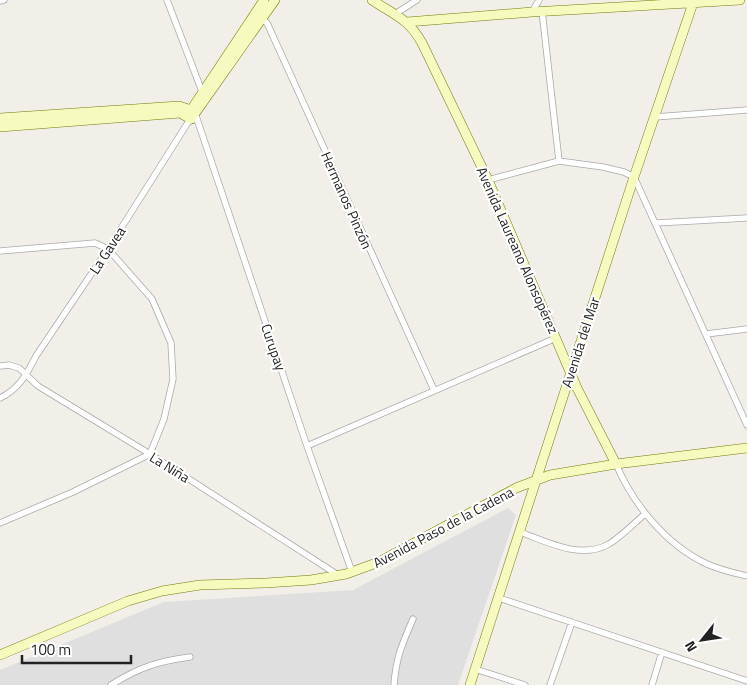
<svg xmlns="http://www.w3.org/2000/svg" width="747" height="685" font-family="'Titillium Web',sans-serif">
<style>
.residential{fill:#e0dfdf}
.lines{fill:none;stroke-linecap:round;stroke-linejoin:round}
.street-casing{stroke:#a9a9a9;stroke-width:7}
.secondary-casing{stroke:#707d05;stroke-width:10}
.street{stroke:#fff;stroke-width:5.5}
.secondary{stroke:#f7fabf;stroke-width:9}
.labels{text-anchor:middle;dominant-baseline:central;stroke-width:4.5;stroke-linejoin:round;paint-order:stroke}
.street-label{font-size:14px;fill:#222;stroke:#fff}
</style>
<rect width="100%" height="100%" fill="#f2efe9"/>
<!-- residential -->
<path class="residential" d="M508,508L516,515L458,685H0V670L164,602L353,590Z"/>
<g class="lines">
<!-- street casing -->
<g class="street-casing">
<path id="street" d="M167,0L203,94
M0,1L4,0
M542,11L559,161
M532,12L539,0
M395,14L417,0
M260,16L267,23L434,390
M195,113L307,446L352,572
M655,117L747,110
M488,180L559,161L603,167L624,172L634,177L747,425
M656,223L747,218
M0,251L95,243L108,249L152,299L171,343L173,379L164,419L150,454L73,492L0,523
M706,334L747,329
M0,366L9,365L19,368L38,386L150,454L338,575
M0,398C19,389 27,374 36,356L108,249L187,124L191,119L193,120
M307,446L556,338
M616,464C633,504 666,545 707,564C720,570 734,573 747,576
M520,532C547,542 581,560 609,544C622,536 633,524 645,514
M499,598L747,681
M475,669L525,685
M111,685C138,668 158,661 190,657
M394,685C396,658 402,644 413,619
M550,685L572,622
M652,685L662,652"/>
</g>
<!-- secondary casing -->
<g class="secondary-casing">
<path id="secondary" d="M372,0C394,15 408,18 422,43L488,180L577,388L616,464
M407,22L532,12L740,0
M0,118L179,106L191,110L264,0
M0,127L180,113L191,119L275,0
M0,655L128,601L162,591L200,585L266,583L311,580L346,574L379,562L516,488L550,475L616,464L747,448
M470,685L634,177L694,0"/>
</g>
<!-- street -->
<use href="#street" class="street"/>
<!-- secondary -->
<use href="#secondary" class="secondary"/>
</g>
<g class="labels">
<!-- street labels -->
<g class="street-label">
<text transform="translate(347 200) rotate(66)">Hermanos Pinzón</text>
<text transform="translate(107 250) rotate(-57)">La Gavea</text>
<text transform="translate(518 250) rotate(66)">Avenida Laureano Alonsopérez</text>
<text transform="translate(580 342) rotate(-72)">Avenida del Mar</text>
<text transform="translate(274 347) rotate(71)">Curupay</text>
<text transform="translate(170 467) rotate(32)">La Niña</text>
<text transform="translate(443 527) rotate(-28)">Avenida Paso de la Cadena</text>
</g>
</g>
<!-- north arrow -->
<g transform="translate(702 640) rotate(240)" stroke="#ffffff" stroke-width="4" paint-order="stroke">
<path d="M0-4L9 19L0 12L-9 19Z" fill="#222222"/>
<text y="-8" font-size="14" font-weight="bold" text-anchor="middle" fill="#222222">N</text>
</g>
<!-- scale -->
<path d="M22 655v8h109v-8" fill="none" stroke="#222222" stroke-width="2.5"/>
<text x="30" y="655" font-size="15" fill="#222222" stroke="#ffffff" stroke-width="4" paint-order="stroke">100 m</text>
</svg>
